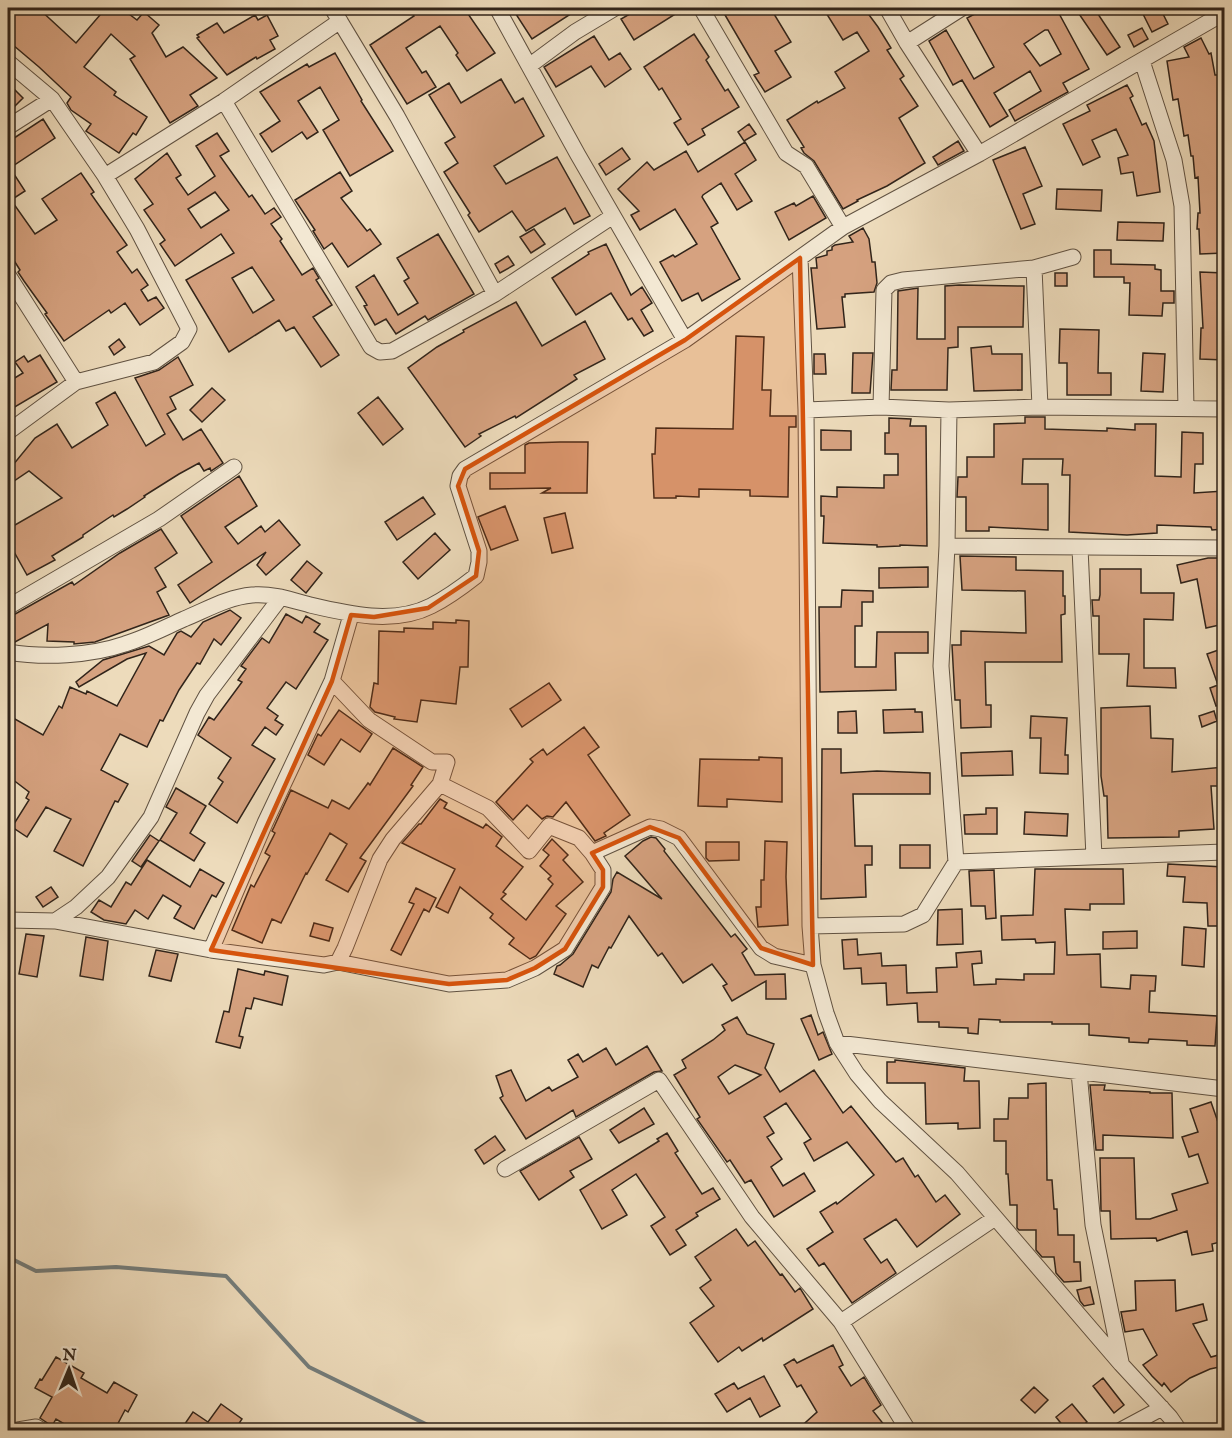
<svg xmlns="http://www.w3.org/2000/svg" width="1232" height="1438" font-family="'IM FELL English',serif">
<style>
.lines{fill:none;stroke-linecap:round;stroke-linejoin:round}
.stream{stroke:#747d7b;stroke-width:4}
.building{fill:#d6a280;stroke:#31241a;stroke-width:1.5;fill-rule:evenodd}
.street-casing{stroke:#605242;stroke-width:17}
.street{stroke:#f3e8d3;stroke-width:15}
.marked{fill:#d6540d;fill-opacity:0.2;stroke:#d6540d;stroke-width:4.5;stroke-linejoin:round}
</style>
<rect width="100%" height="100%" fill="#eddbbb"/>
<filter id="stains"><feTurbulence type="fractalNoise" baseFrequency=".00333" numOctaves="4"/><feColorMatrix values="0 0 0 0 .2 0 0 0 0 .09 0 0 0 0 .02 0 0 0 .5 -.17"/></filter>
<radialGradient id="worn" r=".72"><stop offset=".6" stop-color="#630" stop-opacity="0"/><stop offset="1" stop-color="#630" stop-opacity=".3"/></radialGradient>
<g class="lines">
<!-- stream -->
<path class="stream" d="M8,1257L36,1271L116,1267L226,1276L309,1367L438,1430"/>
</g>
<!-- building -->
<path class="building" d="M8,8H38L76,43L106,8H121L137,20L144,12L159,25L152,33L166,57L183,47L217,78L190,95L198,106L170,123L130,59L135,56L111,34L84,67L116,92L114,95L147,117L136,135L133,133L119,153L86,131L91,124L71,110L67,103L71,97L39,67L13,45L8,51Z
M409,8H464L495,53L467,71L456,55L458,53L440,26L406,48L422,73L426,71L436,87L407,104L370,45L414,16Z
M512,8H580L532,39Z
M640,8H685L634,40L621,19Z
M738,8H784L774,14L791,42L775,51L791,77L765,92L754,75L759,73L725,15Z
M823,8H864L878,27L891,48L887,50L904,76L900,79L918,106L899,118L925,163L887,186L857,200L858,201L843,209L814,161L804,153L801,148L804,147L787,120L817,101L818,103L845,88L835,72L869,51L857,32L843,40Z
M986,8H1056L1089,69L1063,83L1068,92L1015,121L1009,110L1041,91L1030,71L994,93L1008,116L990,127L962,80L953,85L929,41L946,30L974,79L994,67L967,18ZM1045,30H1048L1061,54L1040,66L1024,44Z
M1075,8H1094L1120,47L1107,55Z
M1140,8H1160L1168,24L1152,32Z
M255,15L258,20L267,15L278,36L270,40L275,49L257,59L256,57L227,75L197,38L199,37L197,35L217,23L224,33Z
M1142,28L1148,39L1134,47L1128,35Z
M694,34L709,57L706,60L725,91L728,89L739,107L702,129L705,135L688,145L674,123L681,119L662,88L659,90L644,67Z
M594,36L609,60L620,53L631,69L605,87L591,66L556,87L544,67Z
M1201,38L1209,54L1211,53L1215,75H1219L1223,109L1218,110L1221,135L1224,134V152H1222L1224,175V253L1200,254L1199,229H1197L1198,213H1200L1198,177L1195,178L1193,156H1191L1188,135L1184,136L1178,99L1173,100L1167,61L1189,57L1184,47Z
M335,53L362,100L361,101L393,151L350,176L323,130L339,120L320,87L298,101L318,132L307,139L302,132L272,152L260,134L280,121L260,92L307,64L309,67Z
M501,79L515,103L523,98L544,136L494,166L506,184L557,157L590,216L574,224L565,208L526,231L512,211L479,232L468,215L470,213L444,172L458,163L445,143L455,137L429,95L449,83L461,103Z
M8,83L23,98L8,113Z
M1127,85L1133,96L1130,98L1142,125L1146,123L1154,141L1160,192L1137,196L1133,172L1121,174L1118,158L1128,155L1116,129L1092,140L1100,157L1083,165L1063,124L1090,111L1087,105Z
M43,119L55,138L10,168L25,191L11,200L35,234L57,220L42,199L81,173L94,192L91,194L127,245L117,252L132,273L137,269L148,285L141,290L148,301L156,297L164,308L140,325L125,303L111,313L109,310L64,341L45,314L47,313L24,281L18,272L20,270L8,251V142Z
M749,124L756,134L744,141L738,132Z
M217,133L229,151L220,156L249,197L252,195L265,214L274,208L281,217L271,224L282,239L280,241L302,275L313,268L319,278L316,280L332,305L313,317L339,355L321,367L294,327L286,331L279,320L229,352L186,280L234,253L221,234L175,266L160,244L165,240L144,210L153,204L135,179L167,153L181,175L176,178L188,195L215,176L196,146ZM215,192L229,210L201,228L188,209ZM252,267L274,300L253,313L232,278Z
M958,141L964,151L938,165L933,157Z
M745,142L756,160L735,174L752,201L737,210L721,183L703,195L702,197L718,223L711,227L740,279L702,301L698,293L682,301L660,262L673,255L675,257L697,244L675,209L640,230L631,215L639,211L618,189L647,162L654,170L686,151L698,172Z
M1025,147L1042,186L1023,194L1035,224L1021,229L993,160Z
M622,148L630,159L606,175L599,164Z
M340,172L352,191L341,198L367,231L370,229L381,244L348,267L332,243L324,249L313,231L315,230L295,200Z
M1057,189L1102,190L1101,211L1056,209Z
M813,196L826,218L789,240L775,212L794,203L796,206Z
M1118,222L1164,223L1163,241L1117,240Z
M863,228L869,239L872,262H875L877,283L874,292L845,294V297H842L845,327L817,329L811,268H817L816,258L827,255V251L832,250V247L835,245L853,242L849,236Z
M534,229L545,244L531,253L520,237Z
M438,234L474,294L428,320L425,316L396,334L386,319L375,325L364,306L367,305L356,287L374,275L398,315L418,303L404,281L409,278L397,258Z
M606,244L631,295L642,287L652,303L641,310L653,331L644,336L632,318L628,320L611,293L576,315L552,278L589,254L588,252Z
M1094,250H1111V264L1155,265V269L1161,270V291H1174V303H1163L1162,316L1129,315L1130,283H1124V277H1094Z
M508,256L514,265L500,273L495,264Z
M1200,272L1224,273V360L1200,359L1201,328H1203Z
M1055,273H1067V286H1055Z
M959,285L1024,286L1023,327H958V347L948,348L947,390H891L892,370H897L898,291L918,288L917,339H945V286Z
M516,302L542,346L585,321L605,359L574,375L577,379L516,418L515,416L479,434L481,436L465,447L408,368L437,347L464,332L463,330Z
M1060,329L1099,330L1098,373H1111V395H1067V363H1059Z
M736,336L764,337L762,390H771L770,416H796V427H789L788,497L750,496V490L699,489V497L676,496V498H654L652,454H655L656,428L733,429Z
M119,339L125,347L114,355L109,347Z
M991,346L992,354H1022V390L974,391L971,348Z
M853,353H873L870,393H852Z
M1143,353L1165,354L1163,392L1141,391Z
M814,354H825L826,374H814Z
M40,355L57,382L8,411V382L23,373L15,362L24,356L28,362Z
M178,357L193,385L170,397L176,409L167,414L183,440L201,429L223,463L211,471L210,468L204,471L199,463L179,474L144,496L145,497L127,509L114,517L113,515L83,535V537L52,556L55,560L27,575L8,541V529L62,498L29,471L8,485V471L35,438L57,424L72,448L108,425L96,403L115,392L146,446L165,434L135,378L159,370Z
M212,388L225,400L202,422L190,410Z
M378,397L403,429L383,445L358,413Z
M1025,417H1045V429L1107,431V428L1135,430V424H1156L1155,476L1181,477L1182,432L1203,433V464H1195L1194,493L1224,491V529L1212,530L1211,527L1157,525V533L1127,535L1069,532L1070,475H1062L1063,459H1023L1022,484H1048V530L989,527V531H966V497H957L958,477H967V457H994V424L1025,423Z
M889,418L911,419L910,426H926L927,546L900,545V546L877,547V545L823,543L824,516H821V496L837,497V487L884,488V475H898V454H885V433H889Z
M821,430L851,431V450H821Z
M560,442H588L587,493H542L551,488L490,489V473H525V445L529,443Z
M239,476L257,506L225,527L238,544L261,526L265,532L279,520L300,545L266,575L257,565L266,552L190,603L178,585L212,562L181,516Z
M423,497L435,514L397,540L385,522Z
M505,506L518,540L491,550L478,517Z
M565,513L573,548L552,553L544,518Z
M161,529L177,553L155,568L166,587L157,592L169,615L95,642L74,644V642L47,641L48,624L15,642L8,629V618L72,582L74,585L120,553Z
M435,533L450,550L418,579L403,562Z
M960,556L1016,557V570L1063,571V596H1065V614L1061,615L1062,662H985L986,705H991V727L961,728L960,700H955L952,645H961V631L1026,633L1025,591L962,590Z
M1208,558H1224V624L1206,628L1197,579L1181,583L1177,565Z
M307,561L322,573L306,593L291,580Z
M928,567V587L879,588V568Z
M1100,569H1141V593H1174L1173,620L1144,619V668H1175L1176,688L1127,686L1129,654H1099V616H1093L1092,600H1099L1100,595Z
M842,590L873,591V602H862V626H855V667H876L877,632H928V653H895L896,690L820,692L819,607H841Z
M230,610L241,618L221,645L214,639L200,664L197,663L179,690L163,721L160,720L147,747L120,734L101,770L128,784L118,802L115,801L83,866L54,851L71,819L46,807L27,837L12,827L29,800L26,798L29,792L8,776V715L43,735L59,706L62,708L70,687L86,694L87,691L117,706L146,653L127,659L79,687L76,682L103,660L149,646L164,655L177,633L181,631L191,637L203,622Z
M286,614L302,623L306,616L320,624L314,632L328,640L296,689L286,682L267,708L278,716L275,720L283,725L276,735L265,727L252,745L275,759L237,823L209,804L223,782L218,778L231,758L198,735L209,717L214,720L242,682L238,680L246,669L241,666L262,638L269,643Z
M456,620L469,621L468,667H460L456,704L421,700L417,722L394,719L395,717L375,712L370,707L374,683L378,684L379,631L404,632V628L433,629V622L456,623Z
M1224,648V703L1216,706L1210,688L1218,685L1207,654Z
M549,683L561,700L522,727L510,709Z
M1150,706L1151,738L1173,739L1172,772L1224,767V786H1211L1214,829L1179,831V837L1108,838L1107,796H1104L1101,776V708Z
M915,709V712H922L923,732L884,733L883,710Z
M339,710L372,734L360,752L341,739L324,765L308,755L318,734L321,736Z
M856,711L857,733H838V712Z
M1214,711L1217,721L1202,727L1199,716Z
M1031,716L1067,718L1065,755H1068V774L1040,773L1041,738H1030Z
M584,727L599,747L588,755L630,815L604,833L606,836L595,841L566,802L553,817L547,816L542,819L527,805L513,820L496,802L533,762L530,759L543,749L547,755Z
M393,748L423,767L411,785L413,786L360,858L366,861L348,892L326,880L347,844L330,833L307,874L306,873L281,923L272,919L262,943L232,930L251,885L254,887L270,856L265,853L275,833L272,831L274,827L291,790L328,808L332,800L349,809L368,783L370,785Z
M822,749H841V773L877,771L930,773V794H853L855,846H872V865H865L866,897L821,899Z
M1012,751L1013,775L962,776L961,753Z
M759,757L782,758V802L727,799V807L698,806L700,759L759,760Z
M176,788L206,806L190,833L205,843L194,861L160,840L177,813L166,807Z
M440,799L447,803L444,808L483,828L486,824L502,837L496,846L523,867L503,892L506,894L501,899L526,920L553,884L548,879L551,876L540,866L549,855L543,850L552,839L568,855L563,860L583,882L556,906L566,914L536,956L530,959L509,944L514,938L490,918L493,914L460,887L448,913L436,907L455,869L402,843L419,824H421Z
M986,808H997V834H965L964,815L986,814Z
M1025,812L1068,814L1067,836L1024,834Z
M150,835L159,841L141,867L132,861Z
M651,837L656,838L665,849L664,851L731,937L735,934L747,949L742,953L755,975L785,974L786,999H766V981L732,1001L723,986L727,984L712,964L683,983L662,953L658,956L629,916L611,948L609,947L598,968L592,965L583,987L554,974L557,966L560,965L573,954L611,892L613,879L617,872L662,899L625,856L643,841Z
M765,841L787,842L786,877L788,925L758,927L756,907H761V880H764Z
M706,842H739V860L709,861L706,858Z
M900,845H930V868H900Z
M147,860L190,887L200,869L224,883L216,897L212,895L194,929L174,918L181,906L163,895L148,919L135,910L126,924L104,920L91,912L99,900L111,907L126,882L131,885Z
M1168,864L1224,867V915H1222V926H1208L1207,903L1183,902L1185,877L1167,876Z
M1035,869H1123L1124,904H1090V910L1065,909L1067,955L1100,954L1101,987L1130,989L1131,975L1156,976L1155,991H1150L1149,1012L1217,1016L1215,1046L1187,1045V1041L1149,1039L1148,1043L1129,1042V1038L1089,1035V1024H1052V1022H1000V1020L979,1019L978,1034L968,1033V1028L939,1027V1022H918L917,1003L887,1005L886,983L862,984L861,968L844,969L842,940L857,939L858,955L881,953L882,966L906,965L907,993L937,992L936,968L957,967L956,953L981,951L982,963L972,964L974,985L996,984V979L1024,980V974H1054L1055,942L1036,943L1035,939L1002,940L1001,916L1033,915Z
M994,870L996,918L986,919L985,906H971L969,871Z
M51,887L58,897L43,907L36,897Z
M416,888L436,898L429,912L424,909L401,955L391,950L414,904L409,902Z
M962,909L963,944L937,945L938,910Z
M314,923L333,928L329,941L310,936Z
M1184,927L1206,929L1204,967L1182,965Z
M1137,931V948L1103,949V932Z
M26,934L44,936L37,977L19,974Z
M86,937L108,941L103,980L80,976Z
M156,950L178,954L171,981L149,976Z
M238,969L264,975L265,971L288,976L282,1005L254,998L251,1009L246,1008L239,1036L243,1037L240,1048L216,1042L224,1011L229,1012Z
M811,1015L818,1035L823,1032L832,1054L819,1060L801,1019Z
M737,1017L747,1034L774,1044L765,1068L780,1092L814,1070L843,1113L851,1106L896,1162L903,1158L915,1177L918,1175L936,1202L945,1195L960,1214L917,1247L896,1219L864,1239L881,1263L887,1259L896,1273L852,1303L824,1263L819,1266L807,1249L833,1232L820,1212L836,1202L837,1204L874,1175L847,1142L814,1161L804,1143L811,1139L786,1103L764,1117L774,1133L767,1137L782,1159L771,1167L783,1186L804,1173L815,1191L774,1217L751,1180L745,1183L730,1160L727,1162L697,1119L700,1117L674,1075L686,1068L682,1060L713,1040L725,1030L722,1025ZM735,1065L761,1075L729,1094L718,1077Z
M647,1046L662,1071L654,1072L576,1117L573,1110L526,1139L500,1098L503,1096L496,1076L511,1070L526,1101L549,1087L552,1091L578,1077L568,1060L578,1054L583,1062L606,1048L616,1065Z
M895,1060L965,1068L964,1081H979L980,1128L958,1129V1123L926,1124L925,1083H887V1062H895Z
M1046,1083L1047,1180H1052L1054,1209H1057L1058,1235H1074V1262H1080L1081,1281L1064,1282L1056,1273L1054,1257H1042L1036,1250V1230H1019L1017,1228V1205H1010L1008,1174H1006V1141H994V1119H1008L1009,1098H1028V1084Z
M1090,1085H1105L1104,1090L1150,1092V1093H1172L1173,1138L1103,1135V1150H1096Z
M1211,1102L1219,1125H1222L1224,1134V1241L1212,1244L1213,1251L1192,1255L1187,1231L1157,1241L1156,1238L1111,1239L1110,1211H1101L1100,1158H1134L1136,1219H1150L1177,1210L1172,1194L1208,1183L1198,1154L1189,1157L1182,1137L1198,1132L1190,1109Z
M644,1108L654,1124L619,1143L610,1130Z
M667,1133L678,1151L675,1153L702,1194L713,1188L720,1199L696,1213L698,1216L676,1230L686,1245L670,1255L651,1226L665,1217L636,1174L612,1190L627,1215L602,1229L580,1190L659,1141L657,1139Z
M495,1136L505,1150L484,1164L475,1150Z
M579,1137L592,1159L570,1171L574,1177L539,1200L520,1171Z
M736,1229L748,1246L755,1241L780,1275L782,1274L795,1292L800,1288L813,1309L763,1341L762,1338L742,1351L739,1347L718,1362L690,1323L714,1306L700,1288L711,1280L695,1257Z
M1175,1280L1176,1311L1203,1304L1207,1320L1193,1324L1211,1357L1222,1354L1224,1366L1210,1369L1190,1378L1171,1392L1164,1383L1162,1386L1152,1376L1143,1365L1157,1355L1143,1329L1125,1332L1121,1312L1136,1310L1135,1281Z
M1090,1287L1094,1304L1084,1306L1080,1301L1077,1290Z
M833,1345L843,1365L839,1367L851,1386L864,1377L881,1405L873,1411L889,1431H796L817,1412L801,1385L797,1387L784,1365L794,1359L797,1363Z
M56,1357L84,1373L81,1378L107,1393L114,1382L137,1395L128,1412L125,1410L114,1431H76L56,1419L52,1426L40,1418L52,1397L35,1388L40,1379L42,1380Z
M764,1376L780,1406L760,1417L750,1398L727,1412L715,1394L734,1383L738,1389Z
M1103,1378L1124,1405L1114,1413L1093,1386Z
M1034,1387L1048,1400L1035,1413L1021,1400Z
M221,1404L242,1419L234,1431H180L193,1412L208,1422Z
M1072,1404L1087,1422L1077,1431H1067L1056,1417Z"/>
<g class="lines">
<!-- street casing -->
<g class="street-casing">
<path id="street" d="M332,8L397,116L495,294
M497,8L578,155L685,340
M701,8L786,153L806,166L843,227
M887,8L907,43L979,154
M907,43L962,8
M1142,61L1174,160L1182,206L1186,409
M8,62L52,99L105,176L137,229L189,329L182,342L154,362L76,382L8,432
M529,66L575,32L615,8
M224,101L371,347L380,352L392,351L495,294L613,216
M8,127L52,99
M105,176L224,101L340,21
M800,258L806,410L810,926L813,965L826,1013L837,1043L857,1074L880,1101L957,1173L1121,1364L1170,1417L1179,1430
M1034,268L1040,407
M8,275L76,382
M881,407L884,290L891,283L903,280L1034,268L1073,257
M806,410L881,407L949,410L1040,407L1224,409
M947,546L1224,548
M1080,548L1094,857
M8,607L159,519L234,467
M8,652C44,658 90,656 125,644C145,638 164,628 184,619C206,610 228,597 252,595C271,593 292,600 310,605C348,614 394,625 431,606C447,598 462,587 476,576L479,562V551L458,486L460,476L465,469L685,340L843,227L979,154L1224,13
M332,681L369,720L432,762H447L440,784L393,839L380,859L345,948L338,962
M592,853L650,827L661,829L679,838L761,948L774,956L813,965
M956,862L1224,852
M8,920L55,921L211,950L324,965L338,962L449,984L507,980L535,968L565,949L603,887V870L592,853L579,838L549,826L529,851L488,808L440,784
M55,921L76,907L108,877L151,817L197,713L207,695L281,597
M810,926L904,924L923,915L956,862L941,666L947,546L949,410
M211,950L265,823L332,681L351,615
M837,1043L1224,1089
M1079,1072L1093,1225L1121,1362
M505,1169L659,1080L752,1217L841,1322L908,1430
M841,1322L995,1218
M18,1430L36,1427L41,1430
M1121,1430L1162,1408"/>
</g>
<!-- street -->
<use href="#street" class="street"/>
</g>
<!-- marked area -->
<path class="marked" d="M800,258L813,965L761,948L679,838L650,827L592,853L603,870V887L565,949L535,968L507,980L449,984L211,950L332,681L351,615L374,617L428,608L476,576L479,551L458,486L465,469L685,340Z"/>
<!-- margin -->
<rect width="1232" height="1438" fill="none" stroke="#eddbbb" stroke-width="30"/>
<rect x="9" y="9" width="1214" height="1420" fill="none" stroke="#31241a" stroke-width="3"/>
<rect x="15" y="15" width="1202" height="1408" fill="none" stroke="#31241a" stroke-width="1.5"/>
<!-- north arrow -->
<g transform="translate(69 1369) rotate(2)" stroke="#f3e8d3" stroke-width="4.5" paint-order="stroke">
<path d="M0-4.5L10 22L0 15L-10 22Z" fill="#31241a"/>
<text y="-9" font-size="16" font-weight="bold" text-anchor="middle" fill="#31241a">N</text>
</g>
<rect width="100%" height="100%" filter="url(#stains)"/>
<rect width="100%" height="100%" fill="url(#worn)"/>
</svg>
